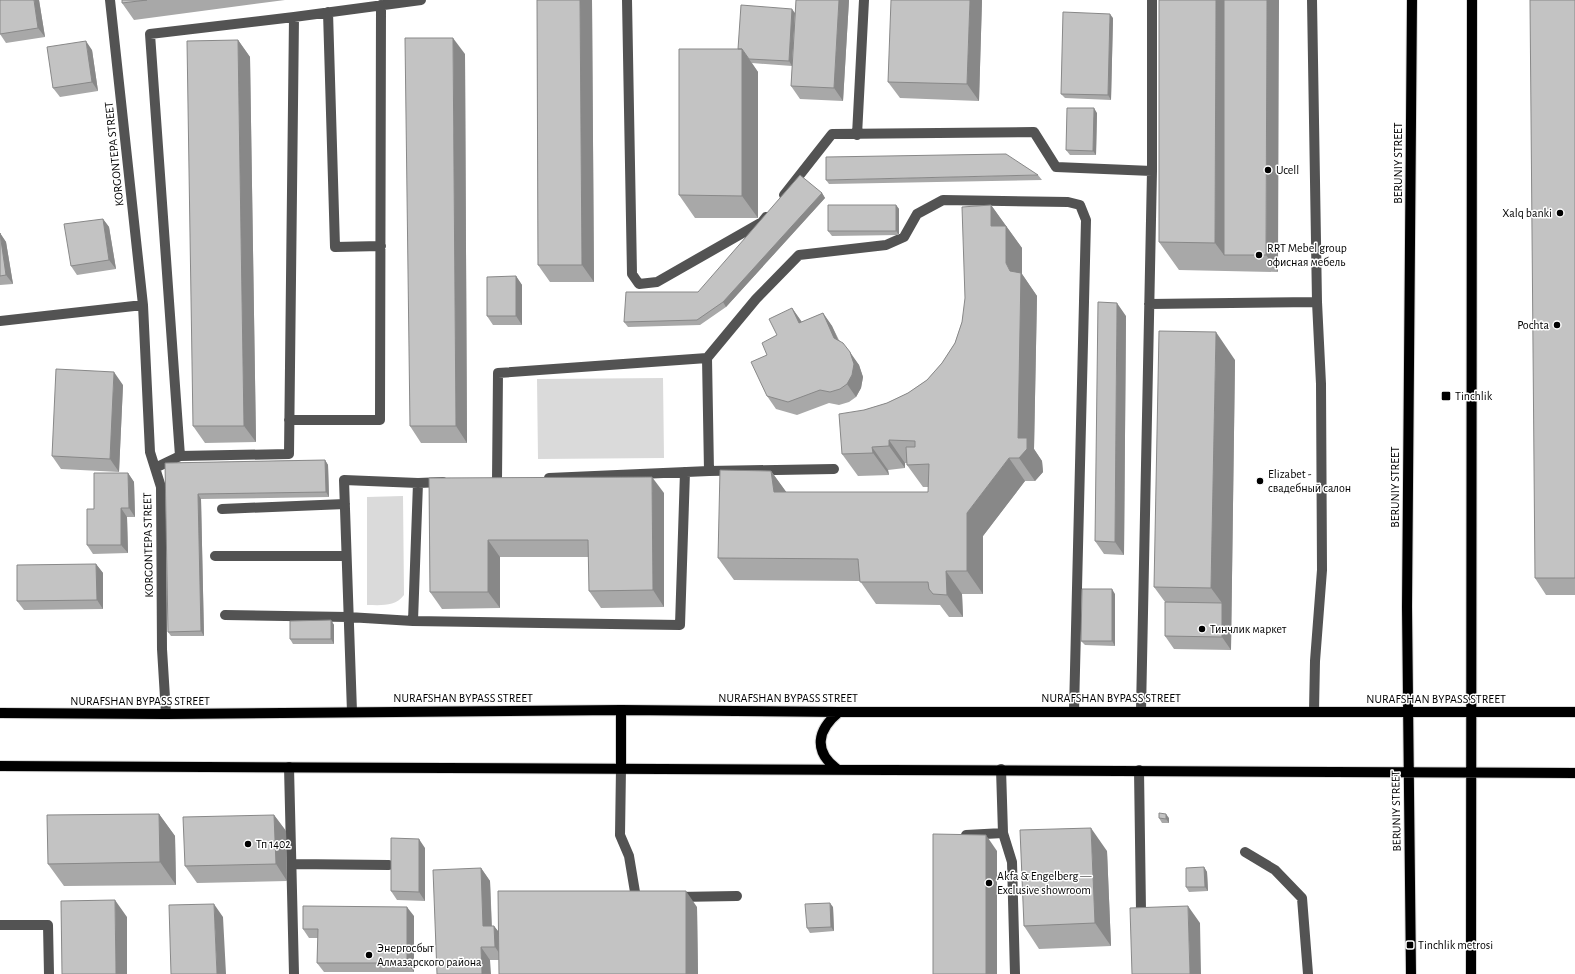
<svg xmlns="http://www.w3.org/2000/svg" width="1575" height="974" font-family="'Alegreya Sans',sans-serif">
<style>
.green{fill:#dadada}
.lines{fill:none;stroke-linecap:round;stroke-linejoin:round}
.major-casing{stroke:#dbdbdb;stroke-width:12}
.minor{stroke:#535353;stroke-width:10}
.major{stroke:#000;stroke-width:10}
.wall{fill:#a8a8a8}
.shaded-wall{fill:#888}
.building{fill:#c3c3c3;stroke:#888}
.marked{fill:none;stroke:#000;stroke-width:3;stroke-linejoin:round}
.poi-dot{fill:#000;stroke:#fff;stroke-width:1.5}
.labels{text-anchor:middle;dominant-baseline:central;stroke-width:3;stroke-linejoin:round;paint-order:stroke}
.street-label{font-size:12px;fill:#000;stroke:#fff}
.poi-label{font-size:12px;fill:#000;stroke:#fff;text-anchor:start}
</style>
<rect width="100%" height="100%" fill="#fff"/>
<!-- green -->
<path class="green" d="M663,378L664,458L538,459L537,379Z
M403,496L404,595C395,607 381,605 367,605V497Z"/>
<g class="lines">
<!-- major casing -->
<g class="major-casing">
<path id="major" d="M621,710V768
M0,713L166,714L621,710L839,712H1575
M0,766L1575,773
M837,769C813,751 817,730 839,712
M1411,974L1407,607L1412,0
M1471,974L1472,0"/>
</g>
<!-- minor -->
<path class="minor" d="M110,0L143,305L150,452L161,487L162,649L166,714
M627,0L632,274L639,284L657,282L762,222L766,217
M1152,0V171
M1312,0L1317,302L1321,384L1322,570L1315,661L1314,711
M328,12L335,247L381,246
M857,135L864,0
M784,195L832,134L1034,132L1056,167L1152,171L1141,711
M1149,304L1317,302
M0,321L143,305
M289,420H380L381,5
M180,456L150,34L294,17L421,0
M155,468L180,456L289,454L294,17
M709,471L707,358L756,299L799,255L886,245L904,237L917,214L943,200L1068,202L1080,205L1086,220L1074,711
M549,478L709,471L834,469
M497,480L498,373L707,358
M222,509L345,504
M215,556H346
M225,615L348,617L413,621L418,483
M413,621L680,625L685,472
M352,712L344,480L418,483L443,482
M289,767L294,974
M621,768L620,835L629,856L636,898
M1001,769L1003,833L1012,862L1015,974
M1139,770L1141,911
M966,835L1003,833
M1245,852L1275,870L1302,898L1308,974
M292,864L389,865
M677,897L737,896
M0,925H48L49,974"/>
<!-- major -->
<use href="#major" class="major"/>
</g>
<!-- wall -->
<path class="wall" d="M39,0L45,37L6,43L0,34Z
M122,0H285L134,20L122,3Z
M537,0H592L594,282H550L538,265Z
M796,0H849L843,101L800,99L791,86Z
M982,0L979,101L900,98L888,82Z
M1159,0L1278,272L1179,270L1159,242Z
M1575,0V595H1546L1535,578Z
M792,9V66L752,63L758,72V218H695L679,195L738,49Z
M1113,18L1111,100L1065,98L1061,94Z
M238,40L250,57L256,442L205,443L193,426Z
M92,50L98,91L60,97L53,88Z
M465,54L467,443H421L410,426Z
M1097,113L1096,155H1070L1066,150Z
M1038,175L1042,180L829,184L826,180Z
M822,193L825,198L726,307L700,325L628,327L624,322L698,292Z
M896,205L899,209V235L832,236L828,231Z
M991,205L1022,248V274L1037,296L1034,449L1042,461L1043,472L1035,481H1025L983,536V594H962L963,617H949L940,605L876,604L860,581L734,580L718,558L771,471L786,492H928V487H923L907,465V463H905V468L888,470L889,475L858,476L842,454L864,410L887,403L908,393L927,380L942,363L955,343L962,322Z
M103,219L109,227L116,269L77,275L71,266Z
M0,233L6,242L13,284L0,285Z
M516,276L522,285V325H493L487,316Z
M792,308L802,322L823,313L832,326L839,340L859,365L863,377L861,388L856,397L849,402L839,405L829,403L797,415L776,409L767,396V355Z
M1126,316L1124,555L1104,554L1095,541Z
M1235,360L1231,650L1174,649L1165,636V602L1154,587Z
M123,385L119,472L61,469L52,456Z
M325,460L328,465L329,497L201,499L204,636H171L168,632L165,463Z
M128,473L134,482L135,517H127L128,553L93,554L87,545L94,509Z
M429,478L664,493V607L601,608L589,591V557H500V608L442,609L430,592Z
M96,564L103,573V609L24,610L17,601Z
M1115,594V646L1085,645L1081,641Z
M331,620L334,625V644H293L290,639Z
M159,814L175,836L176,885L64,886L48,864Z
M274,815L286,831L287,881L197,883L185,866Z
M1159,818H1169V823H1162Z
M425,848V901L397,900L391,891Z
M1107,851L1111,946L1039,949L1024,926Z
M1204,867L1207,872L1208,891L1189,892L1186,887Z
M481,868L490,881L492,926H494L498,931L697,907L698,974H499V960H490L437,974Z
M833,907L834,931L810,933L807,928Z
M414,916V972H324L317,963L318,938H309L303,929Z"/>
<!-- shaded-wall -->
<path class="shaded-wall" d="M34,0H39L45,37L38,28Z
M580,0H592L594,282L582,265Z
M839,0H849L843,101L834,88Z
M970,0H982L979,101L967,84Z
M1216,0H1236L1224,255L1215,243Z
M1267,0H1279L1278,272L1266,255Z
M792,9L795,13L792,66L789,61Z
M1110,14L1113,18L1111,100L1108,95Z
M453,38L465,54L467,443L456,426Z
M238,40L250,57L256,442L244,426Z
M86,41L92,50L98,91L92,82Z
M742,49L758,72V218L742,196Z
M1094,108L1097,113L1096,155L1093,151Z
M822,193L825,198L726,307L723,302Z
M896,205L899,209V235L896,231Z
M991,205L1022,248V274L1037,296L1034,449L1042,461L1043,472L1035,481L1019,458L1010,271L1006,263L991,226Z
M103,219L109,227L116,269L109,260Z
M0,233L6,242L13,284L6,275Z
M516,276L522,285V325L516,316Z
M1117,303L1126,316L1124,555L1115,542Z
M792,308L801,321L808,336L799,323Z
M823,313L832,326L843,351L834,338Z
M1216,332L1235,360L1231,650L1222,637V603L1211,588Z
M850,352L859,365L863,377L861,388L856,397L847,384Z
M114,372L123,385L119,472L110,459Z
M889,440L905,463V468L889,446Z
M872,447L888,470L889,475L873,453Z
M1009,458L1025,481L983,536V594L967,571V513Z
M325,460L328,465L329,497L326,492Z
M771,471L787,493L774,492Z
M128,473L134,482L135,517L129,508Z
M652,477L664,493V607L653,590Z
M198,494L201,499L204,636L201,631Z
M121,508L127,517L128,553L121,545Z
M488,540L500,557V608L488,592Z
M96,564L103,573V609L97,600Z
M946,571L962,594L963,617L947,595Z
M1112,589L1115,594V646L1112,641Z
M331,620L334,625V644L331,639Z
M159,814L175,836L176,885L160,862Z
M1166,814L1169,818V823L1166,819Z
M274,815L286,831L287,881L276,864Z
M1091,828L1107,851L1111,946L1095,923Z
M986,835L997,851V974H986Z
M419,839L425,848V901L419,892Z
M1204,867L1207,872L1208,891L1205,887Z
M481,868L490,881L492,939L483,926Z
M686,891L697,907L698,974H686Z
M115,900L127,917V974H116Z
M830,903L833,907L834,931L831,927Z
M214,904L223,917L226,974H217Z
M1188,906L1200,923L1201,974H1190Z
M407,907L414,916V972L407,963Z
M494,926L504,939V960L495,947Z
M481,947L490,960L491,974H482Z"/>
<!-- building -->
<path class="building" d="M0,0H34L38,28L0,34Z
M122,0H147L122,3Z
M537,0H580L582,265H538Z
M796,0H839L834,88L791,86Z
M891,0H970L967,84L888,82Z
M1159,0H1216L1215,243L1159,242Z
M1224,0H1267L1266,255H1224Z
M1530,0H1575V578H1535Z
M741,5L792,9L789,61L749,59L742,49H738Z
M1063,12L1110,14L1108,95L1061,94Z
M405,38H453L456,426H410Z
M238,40L244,426H193L187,41Z
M86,41L92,82L53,88L47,47Z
M679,49H742V196L679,195Z
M1067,108H1094L1093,151L1066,150Z
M1006,154L1038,175L826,180V157Z
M800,175L822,193L723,302L697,320L624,322L626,292H698Z
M828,205H896V231H828Z
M991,205V226H1006V263L1010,271L1021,273L1018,438H1027V449L1019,458H1009L967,513V571H946L947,595L933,594L929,589L928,582H860L858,559L718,558L720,470L771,471L774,492H928L929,464L907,465L906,447H915V441L889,440V446L872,447L873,453L842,454L839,414L864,410L887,403L908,393L927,380L942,363L955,343L962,322L965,298L962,207Z
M103,219L109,260L71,266L64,224Z
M0,233L6,275L0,276Z
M516,276V316H487V277Z
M1098,302L1117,303L1115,542L1095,541Z
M792,308L799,323L823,313L834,338L843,343L850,352L854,364L852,375L847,384L840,389L830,392L820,390L788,402L767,396L751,362L767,355L762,343L777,335L769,319Z
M1159,331L1216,332L1211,588L1154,587Z
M56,369L114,372L110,459L52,456Z
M325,460L326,492L198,494L201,631L168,632L165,463Z
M94,473H128L129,508H121V545H87V509H94Z
M652,477L653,590L589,591L588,540H488V592H430L429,478Z
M96,564L97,600L17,601V565Z
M1082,589H1112V641H1081Z
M1165,602L1222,603V637L1165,636Z
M331,620V639H290V621Z
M1159,813L1166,814V819L1159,818Z
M159,814L160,862L48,864L47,815Z
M274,815L276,864L185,866L183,817Z
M1091,828L1095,923L1024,926L1020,830Z
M933,834L986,835V974H933Z
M391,838L419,839V892L391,891Z
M1204,867L1205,887H1186V868Z
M481,868L483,926H494L495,947H481L482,974H437L433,870Z
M498,891H686V974H499Z
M115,900L116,974H62L61,901Z
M830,903L831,927L807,928L805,904Z
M214,904L217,974H171L169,905Z
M303,906L407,907V963H317L318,929H303Z
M1188,906L1190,974H1132L1130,908Z"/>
<!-- marked area -->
<path class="marked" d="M621,710L1471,712V772L621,768Z"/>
<!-- markers -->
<g class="poi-dot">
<circle cx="1268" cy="170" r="4"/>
<circle cx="1560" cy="213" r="4"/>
<circle cx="1259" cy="255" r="4"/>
<circle cx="1557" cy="325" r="4"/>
<rect x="1441" y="391" width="10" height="10" rx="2"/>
<circle cx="1260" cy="481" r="4"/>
<circle cx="1202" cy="629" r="4"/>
<circle cx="248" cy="844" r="4"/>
<circle cx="989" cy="883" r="4"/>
<rect x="1406" y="941" width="8" height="8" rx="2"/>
<circle cx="369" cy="955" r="4"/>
</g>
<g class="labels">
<!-- street labels -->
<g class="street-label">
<text transform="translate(114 154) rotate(-96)">KORGONTEPA STREET</text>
<text transform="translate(1398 163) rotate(-90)">BERUNIY STREET</text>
<text transform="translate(1395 487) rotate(-90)">BERUNIY STREET</text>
<text transform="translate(148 545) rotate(-91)">KORGONTEPA STREET</text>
<text x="463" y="698">NURAFSHAN BYPASS STREET</text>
<text x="788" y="698">NURAFSHAN BYPASS STREET</text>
<text x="1111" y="698">NURAFSHAN BYPASS STREET</text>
<text x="1436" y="699">NURAFSHAN BYPASS STREET</text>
<text x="140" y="701">NURAFSHAN BYPASS STREET</text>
<text transform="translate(1396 811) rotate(-91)">BERUNIY STREET</text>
</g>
<!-- poi labels -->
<g class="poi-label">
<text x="1276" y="170">Ucell</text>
<text x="1552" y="213" text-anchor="end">Xalq banki</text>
<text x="1267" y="248">RRT Mebel group<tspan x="1267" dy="14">офисная мебель</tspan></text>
<text x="1549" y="325" text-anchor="end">Pochta</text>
<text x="1455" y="396">Tinchlik</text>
<text x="1268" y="474">Elizabet -<tspan x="1268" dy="14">свадебный салон</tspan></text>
<text x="1210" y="629">Тинчлик маркет</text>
<text x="256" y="844">Тп 1402</text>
<text x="997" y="876">Akfa &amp; Engelberg —<tspan x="997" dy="14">Exclusive showroom</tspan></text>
<text x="1418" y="945">Tinchlik metrosi</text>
<text x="377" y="948">Энергосбыт<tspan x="377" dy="14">Алмазарского района</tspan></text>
</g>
</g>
</svg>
